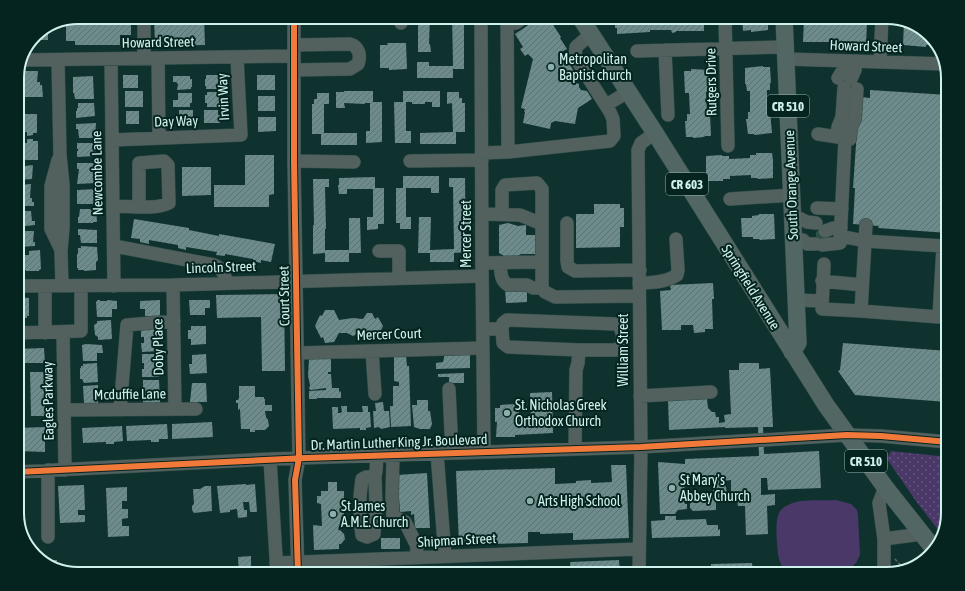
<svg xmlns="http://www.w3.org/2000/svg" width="965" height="591" font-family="'Asap Condensed',sans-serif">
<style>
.park{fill:url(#park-dots)}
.pitch{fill:#4a3968}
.building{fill:url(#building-hatch)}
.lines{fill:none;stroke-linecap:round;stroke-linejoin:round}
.minor-tunnel{stroke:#2c4f4a;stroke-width:13;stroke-dasharray:13 6;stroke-linecap:butt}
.minor-casing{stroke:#304e4a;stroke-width:14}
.major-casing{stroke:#304e4a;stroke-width:18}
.path{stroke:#5a6a68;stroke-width:1.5;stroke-dasharray:3 2;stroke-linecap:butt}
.minor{stroke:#52605e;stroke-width:13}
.major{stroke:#526764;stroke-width:17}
.cycleway-casing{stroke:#052420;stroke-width:8}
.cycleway{stroke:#f17a3a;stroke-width:6}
.poi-dot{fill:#8cafaa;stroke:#052420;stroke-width:1.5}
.labels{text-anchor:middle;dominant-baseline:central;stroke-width:4;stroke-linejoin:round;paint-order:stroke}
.shield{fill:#052420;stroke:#92b4af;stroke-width:1}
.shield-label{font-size:13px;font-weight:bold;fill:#cff2ec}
.street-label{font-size:14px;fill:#cff2ec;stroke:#052420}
.poi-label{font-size:14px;fill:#cff2ec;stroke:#052420;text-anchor:start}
.rim{fill:none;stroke:#cff2ec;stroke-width:2}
</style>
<defs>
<pattern id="park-dots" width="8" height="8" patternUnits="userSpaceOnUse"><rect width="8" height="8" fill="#4a3968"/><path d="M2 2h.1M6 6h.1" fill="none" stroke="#63567e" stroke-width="1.8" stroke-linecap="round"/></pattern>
<pattern id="building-hatch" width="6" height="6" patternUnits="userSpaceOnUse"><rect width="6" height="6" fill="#6c8b8a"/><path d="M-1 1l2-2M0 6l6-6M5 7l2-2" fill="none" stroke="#5c7473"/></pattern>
</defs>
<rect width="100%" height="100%" fill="#0f322e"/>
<!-- park -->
<path class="park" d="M891,451L948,457V513L942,535L916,501L887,459Z"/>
<!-- pitch -->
<path class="pitch" d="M836,500L851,504L857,510L858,516L860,555L856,563L847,571L789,574C784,571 781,565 779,559C777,551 775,523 778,516C779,511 783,507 788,505C799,498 823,501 836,500Z"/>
<!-- building -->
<path class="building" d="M78,17H131V35H120V45H75V41H66V22Z
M154,17H204L205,45L155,46Z
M317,17H328V22H317Z
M339,17H385V23L339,24Z
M418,17H430L429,44H430L431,52H418Z
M452,17H464V69H453V78H417V62H429V66H453Z
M534,17L537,19L540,17H548L561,37L560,38L567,49L561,52L576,74L577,77L574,80L576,83L579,84V87L581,90L587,91L592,99L578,108L575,124L555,121L551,123L550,129L523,123L525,112H524L525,109L521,108L533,59L528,54L525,56L520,49L523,47L515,34L530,24L528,21Z
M615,17H704V31H676V32L672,33L671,30H650V32L617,34V28H615Z
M742,17H768V30L751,32V30L743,31Z
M826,18L867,22L866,45L846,44V42H803L804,19L825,20Z
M904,22L918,25L937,45H926V47L903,45Z
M48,29V40H33L35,35Z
M387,43H406L407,69L389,70V68H380V45H388Z
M763,66V67H770L771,83H770V90H767V111H770L772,133L754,135V134H748L746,119H748V112H750V91H747L746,84H745V68Z
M691,69L709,70L710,85H709V92H706L707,114H710L711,136H705L704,137L693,138V137H686L685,121H687V114H690L689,93H685L684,71H691Z
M25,71H38L37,82H40V85H42L43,97H17V75L25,73Z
M123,75H138V88H123Z
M206,75H224V82H219V89H206V86H205V79H206Z
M257,75H275V90H257Z
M93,76L94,99H75L74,93H73V77Z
M173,76H190V79H192V87H191V89L177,90L178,84L176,82H173Z
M870,90L948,95V233L878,228L879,226L853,224L855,188H853L859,101L861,97L870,98Z
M125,91H143V107H125Z
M344,91H373V102H382V142L366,143V131H370V103H365V104L344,103L345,108H336V92H344Z
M403,91H440V107H432V102H425V104H412V102H406V131H411V143H395L394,102H403Z
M207,92H219V99H224V107H207V103H205V95H207Z
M447,92H459V98H462V103H465V132H456V144H420V133L453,132L452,103L447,104Z
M178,93H192V103H190V107H173V100H178Z
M317,93H329V104H324V133H357V145H321V134H312V104H314V99H317Z
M258,96H275V111H258Z
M78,103H94L95,116L76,118V111H77V108H78Z
M179,110H193V119H191V123H176V115H179Z
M204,110H218V115H220V123H204Z
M126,111H139V124H126Z
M22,114H37V133H33V135L27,136V132H23Z
M258,117H276V131L258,132Z
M96,123L95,138H79L78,129H76V124Z
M27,139H33V141H38V160H23V143H27Z
M77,143H96V156L77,157V151H78V149H77Z
M756,153H772L773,160V178L758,179L757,178H751V175L730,176V179H723V181H707V174H706V156L722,155V156H729V159L750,158V155H756Z
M245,155H274V194L269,195V207H214V185H245Z
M77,163H96L95,176H96V183L77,184L79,169H77Z
M33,165L32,179L17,180V167Z
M182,167H211V195L182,196Z
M403,176H439V193H431V188H406V217H411V229H400V223H396V188H403Z
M375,177V188H384V224H378V229L367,230V217H373V189H347V194H339L338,185H339V178Z
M449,178H465L466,252L454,253V262H430V253H418L419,217H431L430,250L454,249L453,187H449Z
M313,179H329V187H325L326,229H325V250H349V218H360L361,253H349V262H325V253L313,254V225H314Z
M31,184L30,198H32V202H34V206H19V204H17V186L18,185Z
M97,189V203H93V204H77V190Z
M594,204H620V208H624V227H620V247L576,248V214H594Z
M80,209H96L97,222H93V223H78V217H79Z
M17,211H31L32,221H35V225L17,227Z
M759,214H774L775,239L760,240L759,239H753V237H742L741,218H752V216L759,215Z
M134,219L189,228V230L219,236V234L275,244L271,262L261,260V263L253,261V259L225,254V256L216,255L217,252L186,247V250L178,248V245L149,240V244L140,242V239L131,238Z
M508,223L518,226L526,225V235H536V254H521L514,259H509L499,253V225Z
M78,229L97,230V243H81L80,235H78Z
M20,231H34L33,242H35V246L18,247L17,233H20Z
M81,246L97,247L98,260L96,262V270L84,271V270H78V268H77V254H78V248H81Z
M40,250L41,269L39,270V271H26V270H21V271H18L17,255H29V251Z
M713,283L714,299H712L713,329H705V332L694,333L693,325H681V330H662L660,291L671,290L670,285Z
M505,288H527V302L506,303Z
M284,294L285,371H262L261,317L217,318L216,295Z
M17,297L29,298V316H27V318L17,317Z
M98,300H100V301H107V300L117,301V309H112V317H97L96,302Z
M160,300V316H145V309H140V301Z
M189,300H210V308H205V315H190Z
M325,310H334L339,320L353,318L363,319L367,313H372L375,319L378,317L383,326L379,334L376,333L373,339H367L363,331L353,336L347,333H339L334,342L325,343L323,337L321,338L315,326L320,315L322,316Z
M111,320L112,339L98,340V337L95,335L94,325L97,323V321Z
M191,326H206V344L191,345V339H188V330H191Z
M159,328L160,351L142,352L141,343H144V337H141V329Z
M843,343L948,351L947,402L855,395L838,371L840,370Z
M86,344L102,345L103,353H97V361H83L82,345Z
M44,348L45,363H17V349Z
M470,352V368L436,369V363L443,362L445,353Z
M142,354H159V377H142V369H144V363H142Z
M206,354L207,373L190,374L189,364H192V355Z
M406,356L407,366H409L411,426L391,427L390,408V406H393V386H399V382L394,381V357Z
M331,358V372H328V374H331L332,388H339V392L341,391V398H317V399H309V391L326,390V388L311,390L309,389L310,385L308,376L309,359Z
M97,363L98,382L84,383L82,379H80V368H81V366H83V364Z
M739,363H759V369L770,368L773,427H763L764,454L819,451L821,488L768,490L767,478H761V495L775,494V505L767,506L768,534L746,535L745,506H738L737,498H731V480L723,481L726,487L727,495L724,499L721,500L716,499V510L693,511L690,508V501L692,498L713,497V489L715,483V476H702V478L686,479V473H684L685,504H687V509L678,510L675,514H660L658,462L685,464V459L759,456L758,427L725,428V427L669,430L668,400L707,399L708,408L712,412H715L716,417H719V423L725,422L724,415L731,414L729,370H739Z
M30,372H44V386L46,387V390L44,391L46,400L45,402V408H47V416H31Z
M464,373V383H452L449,382V377H438V374Z
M143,380H159L160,403H143V395H145V388H143Z
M192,383H206L207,402H190Z
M98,385V404H84L83,386Z
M239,386H255V397H264V399H265V405H272V411H265L266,417L268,420L269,426L265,430H255V432H250V429H241L240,409L238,410V403H236V400H238L239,398Z
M552,392L553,433L515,435V437H496L497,422H495V408H500V405L515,404V408L519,407V419H531L530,393Z
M417,400H428V411H430L432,424L430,429H420L414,427L412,405H417Z
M383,402L384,411H389L390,427L381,429L379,427L374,428L373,411H376L375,403Z
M341,406H347V412H363L362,406H368V412H370L371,427L366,428V430H360V428L333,429L332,407H338V413H340L342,412Z
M212,422L213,437L172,439V424Z
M167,424L168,439H159V442H151V440L127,441L126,426Z
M122,426L123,441L114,442V444H106V442L83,443L82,428Z
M45,427V452L17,451V428Z
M611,465H626L629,538L573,540V533L540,534V532H528V543L459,545L456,471L555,468V484L576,483V481L591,480V483L612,482Z
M427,473L430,528H415L414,514L411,515V511L400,512L397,475Z
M328,482H337V491H344V525L339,526L338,530H340L344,534L345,539L341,544H339V549L314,550L313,525L322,526L321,504L317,503V496H321V491H328Z
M246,484V485L255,484L257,512H250L249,502H243L244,510H247V517L238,518L237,509L230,510V512L220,513L217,486Z
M84,485L85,510H78V515H85V522L60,523L58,486Z
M205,486H211L212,511L194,513L192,510V506L194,504L193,489H200Z
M127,487V501H122V509H128V518L122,519V526H129V536L108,537L106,488Z
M665,516H676V520L706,519L707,525H718V530L720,529V536L652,538L651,521L665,520Z
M381,538H400V549H381Z
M251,556V574H239L238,557Z
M42,560H57V568L47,566Z
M619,560L620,574H571L570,562Z
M752,563L753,574H711V564Z"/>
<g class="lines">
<!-- minor-tunnel -->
<path class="minor-tunnel" d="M816,238H822"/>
<!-- minor casing -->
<g class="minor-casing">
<path id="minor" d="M144,17V58
M294,17V161L299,458L295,480L298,574
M400,17L401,23
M481,17L482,263L484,452
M507,17L508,152L610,141L614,136L613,119L610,112L575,57L576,47L591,34
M725,17L728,146
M507,24L516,23L524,17
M294,45L350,44C359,46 361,56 358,64L350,69L294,70
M665,50L668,115
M637,51L785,47
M158,58L159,138
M111,59L114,286
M786,59L945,64
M24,60L294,56
M58,60L60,155L63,185V228L61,251L62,286
M880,62L882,17
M838,78L843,70
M851,79L855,70L856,61
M606,105L628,92
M818,134L844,138
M837,137L838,127L842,117L844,88
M850,139L851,128L855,119L857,89
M112,140L241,135L237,57
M482,153L508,152
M58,160L51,186V229L61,250
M294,161L354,162
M410,161L482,160
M730,199L792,195
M113,206C130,206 155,210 169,203L168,165L164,161L139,163V207
M817,208L842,209
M502,214V190L505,185L537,183L542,189V224
M793,215L807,222L816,223
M567,223V261L568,267L575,271L640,270
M825,231L833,228H841
M840,236L865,241L943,246L939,317L861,311L866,225
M793,241L803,240L807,244H816
M822,245L840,243L845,138
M114,246L214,265C223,269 224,274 227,283
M379,251H399V278
M542,262V288L545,292L555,297L639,296
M482,263L542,262V224L520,215L482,214
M500,263C501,272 500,280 508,285H527L533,288H542
M824,264L822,309L861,311
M822,281L862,285
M639,283C652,283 667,282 677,275L678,270L676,239
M173,285L175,409
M17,286L173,285L482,276
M796,300L822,301
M483,329H502L503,323L507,320L616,324L620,327L623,336L621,346L616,350H579L508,347L503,343L502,329
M63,332L65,470
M17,333L81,331V286
M45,333V286
M372,351L375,394
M297,353L483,348
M449,389L452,453
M640,396L711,392
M64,410L196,409
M120,410L127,325L174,321
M763,440L847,435L881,436L948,442
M575,448L576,370L578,363L579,350
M437,453L445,556
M393,455L392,496L393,516L405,522L417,546L416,558
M270,459L277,574
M48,470V537
M17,472L270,459L641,447L758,440
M375,477H366L362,479C359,498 359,517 362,535L367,537L374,534L376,507L375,477L376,471L377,456
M884,539L922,534
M276,563L639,549
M639,574L641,447L638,150L641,143L655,133
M884,574V539L879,503L885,487"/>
</g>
<!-- major casing -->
<g class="major-casing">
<path id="major" d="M580,17L655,133L826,405L885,487L934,549
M784,17L798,343L792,352"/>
</g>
<!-- path -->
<path class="path" d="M895,559L904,569"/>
<!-- minor -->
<use href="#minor" class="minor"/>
<!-- major -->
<use href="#major" class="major"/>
<!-- cycleway casing -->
<g class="cycleway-casing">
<path id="cycleway" d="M294,17V161L299,458L295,480L298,574
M17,472L306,458L641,447L847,435L881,436L948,442"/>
</g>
<!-- cycleway -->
<use href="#cycleway" class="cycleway"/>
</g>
<!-- markers -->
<g class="poi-dot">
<circle cx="551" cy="67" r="4"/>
<circle cx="507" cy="413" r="4"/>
<circle cx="672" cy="488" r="4"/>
<circle cx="530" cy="501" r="4"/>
<circle cx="333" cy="514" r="4"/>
</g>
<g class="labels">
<!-- shield labels -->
<g class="shield">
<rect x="767" y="95" width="42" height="22" rx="3"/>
<rect x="666" y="173" width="42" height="22" rx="3"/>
<rect x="845" y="450" width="42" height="22" rx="3"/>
</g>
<g class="shield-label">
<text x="788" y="106">CR 510</text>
<text x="687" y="184">CR 603</text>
<text x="866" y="461">CR 510</text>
</g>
<!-- street labels -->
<g class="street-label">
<text transform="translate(158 42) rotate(-1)">Howard Street</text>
<text transform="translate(866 46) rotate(2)">Howard Street</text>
<text transform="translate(711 82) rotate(-91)">Rutgers Drive</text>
<text transform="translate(223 97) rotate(-93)">Irvin Way</text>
<text transform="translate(176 121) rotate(-2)">Day Way</text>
<text transform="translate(97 173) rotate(-91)">Newcombe Lane</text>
<text transform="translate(791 185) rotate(-92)">South Orange Avenue</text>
<text transform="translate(466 234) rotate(-90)">Mercer Street</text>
<text transform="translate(221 267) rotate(-2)">Lincoln Street</text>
<text transform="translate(751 287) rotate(58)">Springfield Avenue</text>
<text transform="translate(284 296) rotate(-91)">Court Street</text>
<text transform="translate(389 334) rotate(-2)">Mercer Court</text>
<text transform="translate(158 347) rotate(-91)">Doby Place</text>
<text transform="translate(623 350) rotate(-90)">William Street</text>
<text transform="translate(130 394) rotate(-1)">Mcduffie Lane</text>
<text transform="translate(48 401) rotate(-91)">Eagles Parkway</text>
<text transform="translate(399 442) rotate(-2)">Dr. Martin Luther King Jr. Boulevard</text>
<text transform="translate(457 540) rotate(-3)">Shipman Street</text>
</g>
<!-- poi labels -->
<g class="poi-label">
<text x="559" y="59">Metropolitan<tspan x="559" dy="16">Baptist church</tspan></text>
<text x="515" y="405">St. Nicholas Greek<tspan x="515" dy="16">Orthodox Church</tspan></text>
<text x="680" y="480">St Mary's<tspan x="680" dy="16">Abbey Church</tspan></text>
<text x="538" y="501">Arts High School</text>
<text x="341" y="506">St James<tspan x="341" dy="16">A.M.E. Church</tspan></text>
</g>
</g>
<!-- crop -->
<path d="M0 0H965V591H0ZM78 24H887A54 54 0 0 1 941 78V513A54 54 0 0 1 887 567H78A54 54 0 0 1 24 513V78A54 54 0 0 1 78 24Z" fill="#052420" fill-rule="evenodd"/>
<path class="rim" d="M78 24H887A54 54 0 0 1 941 78V513A54 54 0 0 1 887 567H78A54 54 0 0 1 24 513V78A54 54 0 0 1 78 24Z"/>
</svg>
